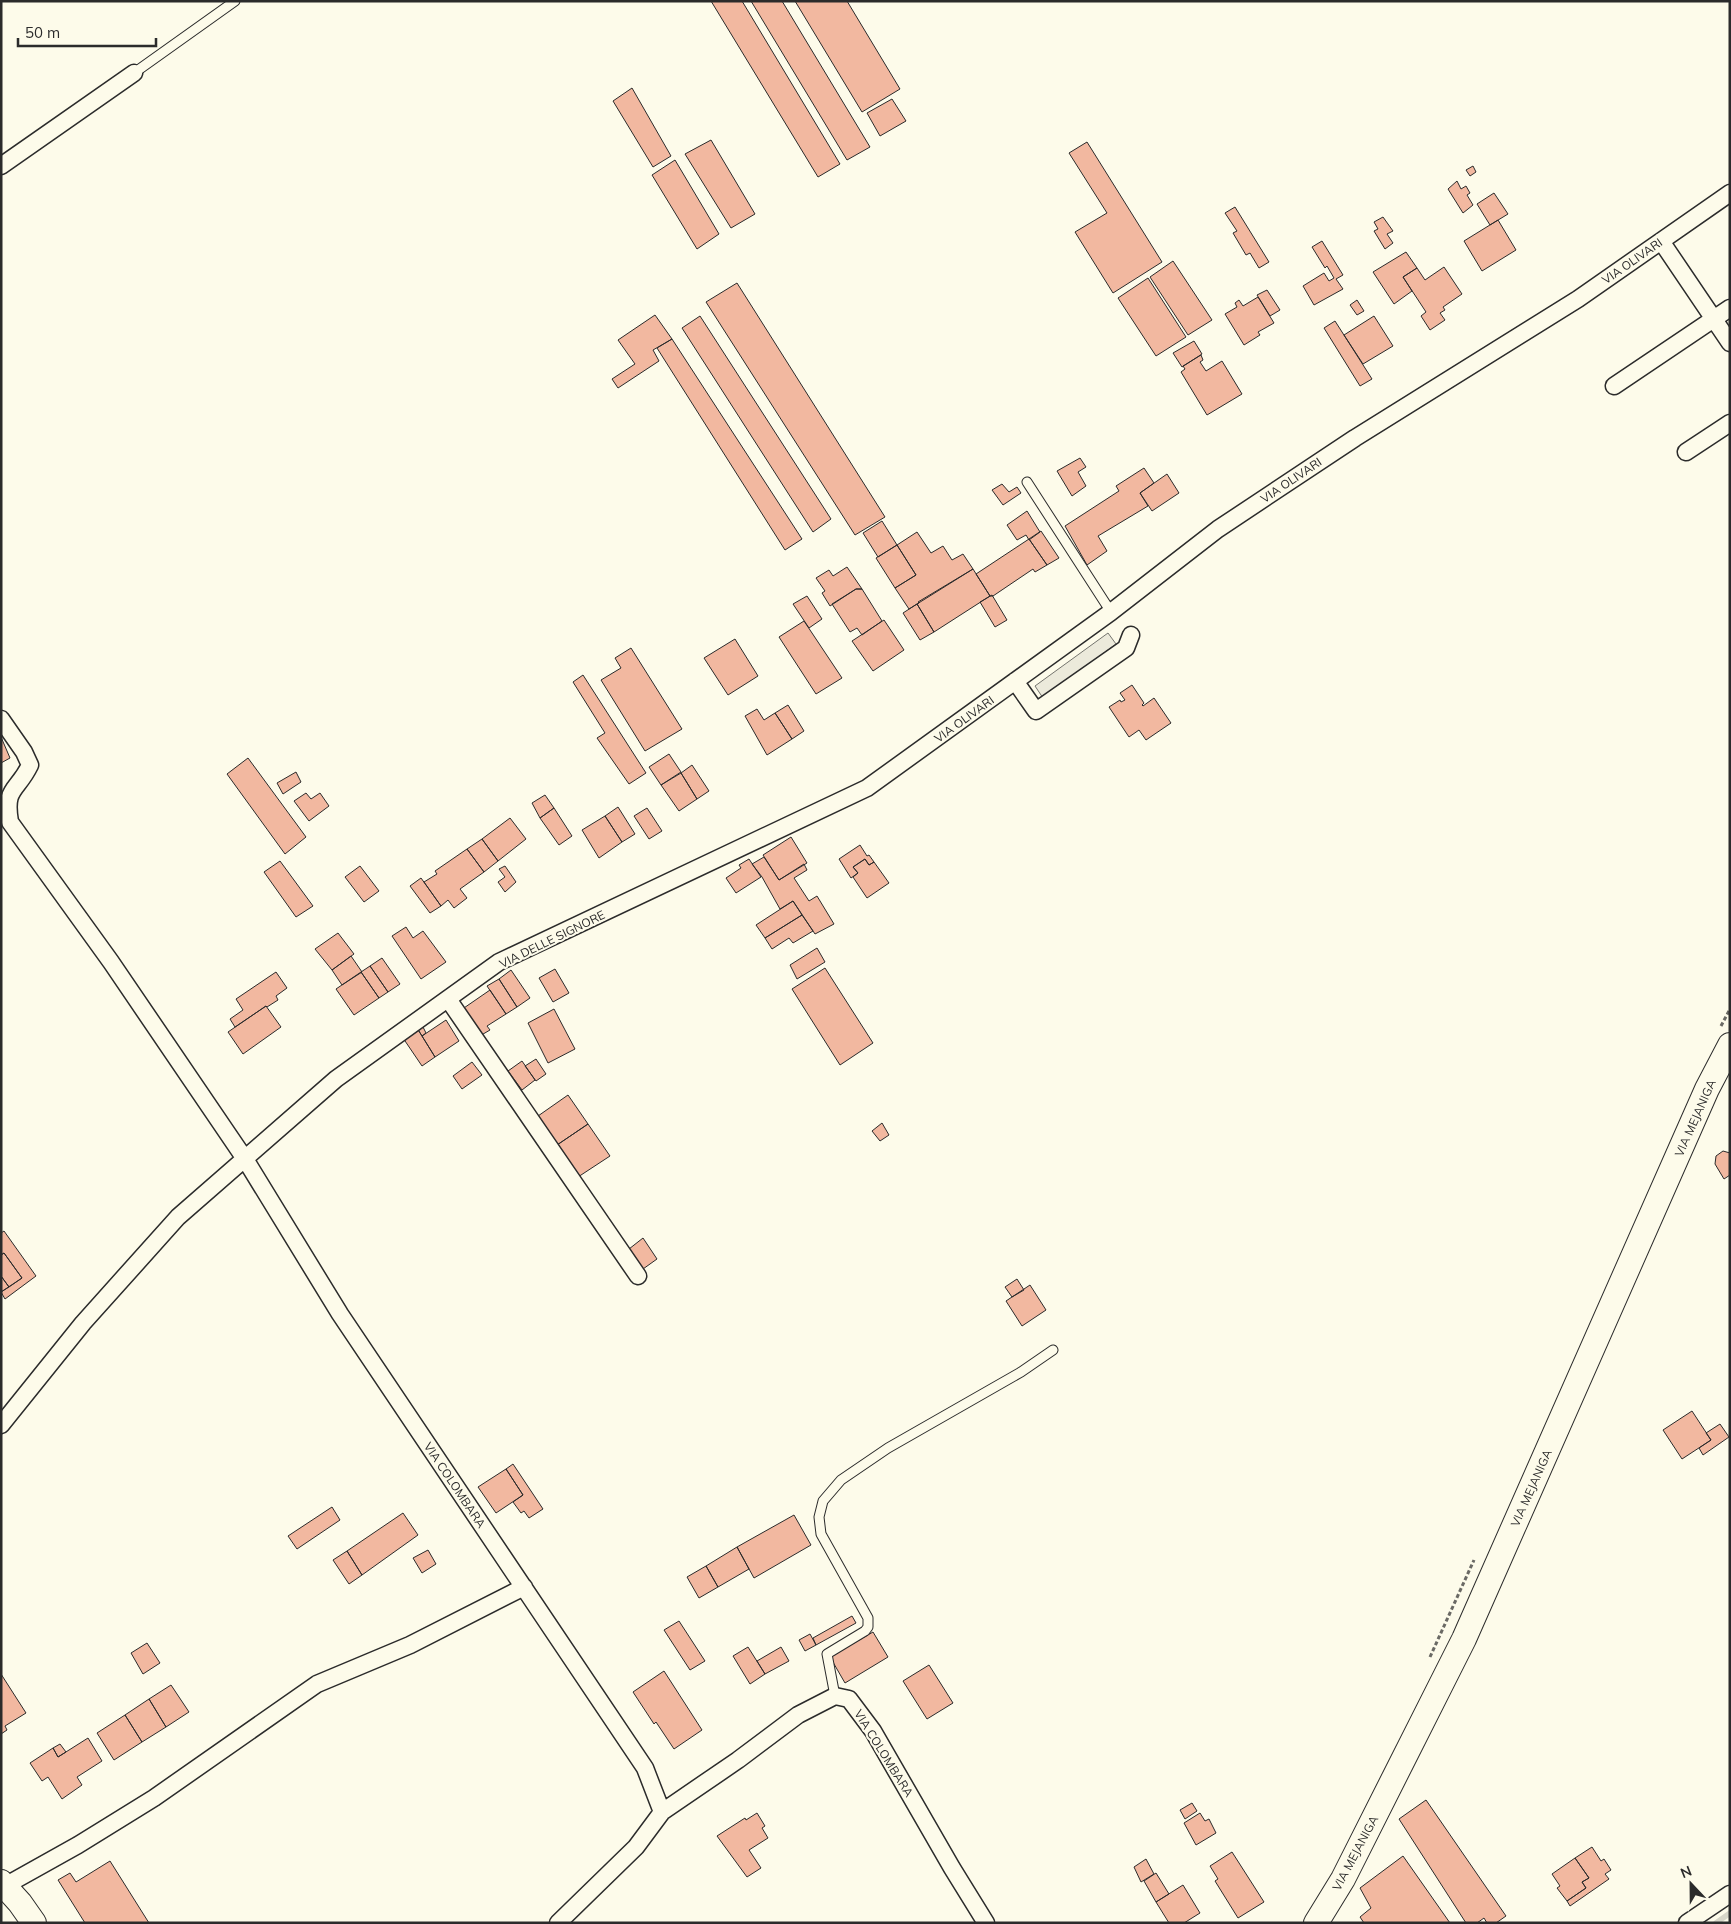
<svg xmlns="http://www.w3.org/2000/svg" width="1731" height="1924" font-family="Mulish,sans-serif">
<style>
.parking{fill:#eceadb;stroke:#74746e}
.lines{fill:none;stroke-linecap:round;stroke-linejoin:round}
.stream{stroke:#d8d7c9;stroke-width:5.5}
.building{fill:#f2b8a0;stroke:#2b2b2b}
.lane-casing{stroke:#2b2b2b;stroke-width:11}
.street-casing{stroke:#2b2b2b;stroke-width:19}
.secondary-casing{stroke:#2b2b2b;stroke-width:26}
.path{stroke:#6a6964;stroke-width:3;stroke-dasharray:4 2.5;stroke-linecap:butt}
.lane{stroke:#fdfbea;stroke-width:9}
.street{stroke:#fdfbea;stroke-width:16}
.secondary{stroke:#fdfbea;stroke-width:24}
.labels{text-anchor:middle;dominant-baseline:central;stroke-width:4;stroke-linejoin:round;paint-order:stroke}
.street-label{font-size:12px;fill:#2b2b2b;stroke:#fdfbea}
</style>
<rect width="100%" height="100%" fill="#fdfbea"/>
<!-- parking -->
<path class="parking" d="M1108,633L1116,644L1043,698L1035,686Z"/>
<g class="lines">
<!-- stream -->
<path class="stream" d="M1716,1923L1730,1913"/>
</g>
<!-- building -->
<path class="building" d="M711,1H742L840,164L818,177Z
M751,1H782L870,147L847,160Z
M795,1H847L900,89L862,112Z
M632,88L671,156L653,167L613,101Z
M892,99L906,121L880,136L867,113Z
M711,140L755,214L731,228L685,154Z
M1087,142L1162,262L1113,293L1075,232L1107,213L1069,153Z
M675,160L719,234L697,249L652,175Z
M1473,166L1476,172L1470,176L1466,170Z
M1457,181L1461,189L1466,186L1470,193L1467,195L1473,205L1463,213L1448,189Z
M1494,193L1508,214L1490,225L1477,204Z
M1235,207L1269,262L1259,268L1250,253L1246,255L1233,233L1237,231L1225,213Z
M1383,217L1393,231L1387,234L1393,243L1385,249L1374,231L1378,229L1374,222Z
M1498,220L1516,250L1482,271L1464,241Z
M1322,241L1343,275L1336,279L1343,289L1314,305L1303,286L1324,273L1329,281L1334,278L1327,266L1325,268L1312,247Z
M1406,252L1417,268L1403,277L1412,291L1394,304L1373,272Z
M1173,261L1212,320L1188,335L1150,277Z
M1444,267L1462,294L1443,307L1445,310L1440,313L1445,320L1430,330L1421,316L1426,312L1403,277L1417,268L1425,280Z
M1148,278L1186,337L1156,356L1118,298Z
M737,283L885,517L855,535L706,302Z
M1267,290L1280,310L1270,316L1257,295Z
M1258,297L1274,323L1258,332L1260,335L1244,345L1225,314L1237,307L1235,303L1239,300L1243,306Z
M1357,300L1364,311L1357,315L1350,305Z
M655,315L672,339L653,350L659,361L618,388L612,379L635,364L618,340Z
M700,316L831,519L813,532L682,328Z
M1374,316L1393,346L1363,364L1344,335Z
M1335,321L1372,379L1360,386L1324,328Z
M672,339L802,539L785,550L657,348Z
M1194,341L1202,354L1182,367L1173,353Z
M1201,355L1203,360L1200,362L1206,371L1222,361L1242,394L1207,415L1181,372L1185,369L1183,366Z
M1080,458L1086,467L1078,472L1086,486L1072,496L1057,471Z
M1144,468L1154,483L1140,493L1148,506L1098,536L1107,551L1087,565L1065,526L1119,491L1116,486Z
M1167,474L1179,493L1152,511L1140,493Z
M1002,484L1009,492L1017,487L1021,493L1003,505L992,490Z
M1027,511L1040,532L1029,540L1026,535L1017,540L1007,525Z
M882,521L897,545L878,557L863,533Z
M1041,531L1059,558L1047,565L1029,539Z
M917,532L931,553L943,546L952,560L963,554L973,569L909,609L895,588L916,575L897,545Z
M1029,539L1047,565L1035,572L1033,569L993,596H990L976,574Z
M897,545L916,575L895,588L876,558Z
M847,567L862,589H856L830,606L822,593L825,591L816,578L829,570L833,576Z
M973,569L990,596L934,632L917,604L919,603L918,602Z
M856,589H862L882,621L862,635L857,628L850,632L832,604Z
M992,595L1007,620L995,627L980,602Z
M807,596L822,619L809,628L793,604Z
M917,604L934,632L920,640L903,613Z
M884,620L904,650L873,671L852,641Z
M804,621L842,678L816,694L779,637Z
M735,639L758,676L728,695L704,658Z
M631,648L682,729L645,751L601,680L621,668L615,658Z
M583,675L646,773L629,784L597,738L605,733L573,682Z
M1132,685L1144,703L1142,705L1143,706L1154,698L1171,723L1146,740L1139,730L1129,737L1109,707L1120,700L1121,702L1125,700L1120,693Z
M788,705L804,731L792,739L775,713Z
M757,709L764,720L775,713L792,739L767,755L745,716Z
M1,737L10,758L1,763Z
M669,754L681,772L661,785L649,767Z
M248,758L306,837L285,854L227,774Z
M692,765L709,791L697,799L681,773Z
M296,772L301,782L283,794L277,783Z
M681,773L697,799L679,811L661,785Z
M306,793L311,799L320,793L329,806L309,821L294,801Z
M545,795L554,808L540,818L532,803Z
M618,807L635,834L622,842L605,816Z
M554,808L572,836L559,845L540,818Z
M647,808L662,831L649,839L634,816Z
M605,816L622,842L599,858L582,830Z
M510,818L526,839L498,861L482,839Z
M791,837L807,863L779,880L763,855Z
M482,839L498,861L484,872L467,849Z
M860,845L867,856L869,855L874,862L869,865L865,859L853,867L858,873L851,878L839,859Z
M467,849L484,872L460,889L467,898L454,908L448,900L441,906L424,882L437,874L435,871Z
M764,857L779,880L804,864L807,870L794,878L809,901L817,896L834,924L815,934L793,901L780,909L762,877L752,864Z
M749,859L761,877L736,893L726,878L741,868L739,865Z
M865,859L869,865L874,862L889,883L867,898L853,877L858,873L853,867Z
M280,861L313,906L296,917L264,872Z
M360,866L379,891L364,902L345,877Z
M505,866L516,882L505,892L498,882L505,877L499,869Z
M421,878L441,906L430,913L410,886Z
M793,901L802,915L765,938L756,925Z
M802,915L813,931L793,943L789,938L772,949L765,938Z
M406,927L413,938L423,931L446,962L421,979L392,936Z
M338,933L354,954L332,970L315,949Z
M817,948L825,962L797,979L790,965Z
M351,956L362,972L342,985L332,970Z
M382,958L400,984L388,992L370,966Z
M370,966L388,992L379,998L361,972Z
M825,968L873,1043L840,1065L792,989Z
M555,969L569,993L553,1002L539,978Z
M511,970L530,998L517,1007L499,979Z
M276,972L287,988L276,996L278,1000L267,1007L266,1006L235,1027L230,1019L243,1010L236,999Z
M361,972L379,998L354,1015L336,989Z
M499,979L517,1007L506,1014L487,986Z
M490,990L506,1014L487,1026L490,1030L478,1037L461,1010Z
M266,1006L281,1027L243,1054L228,1032Z
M554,1009L575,1049L548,1063L528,1023Z
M446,1020L459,1041L435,1057L422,1036Z
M422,1025L426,1033L422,1036L417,1028Z
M417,1028L435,1057L422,1066L403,1038Z
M536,1059L546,1074L536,1081L525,1066Z
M522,1061L535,1080L522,1090L508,1071Z
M472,1062L482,1075L462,1089L453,1076Z
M568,1095L588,1124L557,1145L538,1116Z
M882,1123L889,1135L880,1141L872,1131Z
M588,1124L610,1156L578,1177L557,1145Z
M1723,1151L1730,1153V1175L1724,1179L1715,1164L1716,1156Z
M4,1231L36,1276L5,1299L1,1292L22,1278L4,1253L1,1255V1233Z
M643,1238L657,1259L643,1269L629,1249Z
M4,1253L22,1278L9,1287L1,1276V1255Z
M1,1276L9,1287L1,1292Z
M1017,1279L1024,1290L1012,1297L1005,1287Z
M1030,1285L1046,1310L1022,1326L1006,1301Z
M1692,1411L1711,1440L1682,1459L1663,1430Z
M1720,1424L1729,1437L1703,1455L1699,1448L1711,1440L1706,1433Z
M513,1464L543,1509L529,1518L524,1511L521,1513L513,1502L523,1495L506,1469Z
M506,1469L523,1495L496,1513L478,1487Z
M332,1507L340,1520L297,1549L288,1536Z
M403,1513L418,1535L362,1575L347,1551Z
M794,1515L811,1545L754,1578L737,1547Z
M737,1547L749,1569L718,1587L706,1566Z
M428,1550L436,1564L422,1573L413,1558Z
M347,1551L362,1575L349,1584L333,1560Z
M706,1566L718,1587L699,1598L687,1577Z
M852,1616L856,1623L816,1645L813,1638Z
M679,1621L705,1661L690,1670L664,1630Z
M873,1632L888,1657L845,1683L830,1657Z
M810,1634L816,1645L805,1651L799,1640Z
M147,1643L160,1663L143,1674L131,1653Z
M748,1647L765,1674L750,1684L733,1656Z
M781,1647L789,1661L765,1674L757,1661Z
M929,1665L953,1703L927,1719L903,1681Z
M664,1671L702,1730L674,1749L656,1722L654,1724L633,1692Z
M1,1674L26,1713L5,1726L7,1730L1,1734Z
M171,1685L189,1712L166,1727L149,1699Z
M149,1699L166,1727L142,1742L125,1715Z
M125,1715L142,1742L114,1760L97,1733Z
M88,1738L102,1761L77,1777L82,1785L62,1799L48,1777L42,1781L30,1763L53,1748L58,1757Z
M60,1744L66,1752L58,1757L53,1748Z
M1426,1800L1506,1916L1496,1923H1487L1484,1918L1477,1923H1466L1399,1819Z
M1192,1803L1197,1811L1185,1819L1180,1810Z
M757,1813L765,1826L762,1828L768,1838L749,1850L761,1868L747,1877L717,1836L745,1818L746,1820Z
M1200,1813L1205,1821L1209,1819L1216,1833L1196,1845L1184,1823Z
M1592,1847L1601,1861L1604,1859L1611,1870L1605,1874L1609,1879L1570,1906L1567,1901L1586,1888L1582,1882L1589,1878L1575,1858Z
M1232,1852L1264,1902L1238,1918L1215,1881L1218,1879L1210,1866Z
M1403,1856L1450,1923H1364L1360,1917L1371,1908L1360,1888Z
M1575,1858L1589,1878L1582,1882L1586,1888L1567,1901L1557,1888L1560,1886L1552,1874Z
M1146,1859L1154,1874L1141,1882L1134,1867Z
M110,1861L149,1923H85L58,1880L70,1873L76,1882Z
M1156,1873L1169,1894L1156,1902L1144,1881Z
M1183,1885L1200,1913L1184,1923H1169L1156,1902Z"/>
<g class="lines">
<!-- lane casing -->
<g class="lane-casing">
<path id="lane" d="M134,73L235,1
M1027,482L1111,612
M835,1696L827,1654L865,1631L868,1627V1618L821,1534L819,1517L823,1501L841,1480L888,1448L1021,1372L1053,1350"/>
</g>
<!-- street casing -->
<g class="street-casing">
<path id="street" d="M1,166L134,73
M1661,241L1730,343
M1614,386L1730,308
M1686,452L1730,423
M1015,681L1036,711L1126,648L1131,635
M1,719L24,752L30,765C17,792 4,787 10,822L111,962L245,1159L340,1314L645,1768L662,1812L636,1847L558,1923
M448,999L638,1276
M1,1425L83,1323L178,1217L336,1079L499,962L867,788L1111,612L1218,529L1355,438L1578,299L1730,193
M662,1812L738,1760L798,1715L835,1696L849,1699L873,1731L952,1868L986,1923
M1,1888L78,1845L154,1798L317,1684L410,1645L524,1587
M1687,1923L1730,1894"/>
</g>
<!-- secondary casing -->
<g class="secondary-casing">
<path id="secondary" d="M1,1882L20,1903L34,1923
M1316,1923L1343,1879L1464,1639L1707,1089L1730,1045"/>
</g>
<!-- path -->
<path class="path" d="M1721,1026L1730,1009
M1430,1657L1474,1560"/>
<!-- lane -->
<use href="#lane" class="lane"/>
<!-- street -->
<use href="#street" class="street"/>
<!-- secondary -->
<use href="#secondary" class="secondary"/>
</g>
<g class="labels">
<!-- street labels -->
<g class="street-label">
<text transform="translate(1632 261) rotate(-35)">VIA OLIVARI</text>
<text transform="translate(1291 480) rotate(-34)">VIA OLIVARI</text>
<text transform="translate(964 719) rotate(-36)">VIA OLIVARI</text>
<text transform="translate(552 939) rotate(-26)">VIA DELLE SIGNORE</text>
<text transform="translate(1695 1118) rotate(-66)">VIA MEJANIGA</text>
<text transform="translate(455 1485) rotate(56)">VIA COLOMBARA</text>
<text transform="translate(1531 1488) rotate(-66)">VIA MEJANIGA</text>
<text transform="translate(884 1753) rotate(58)">VIA COLOMBARA</text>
<text transform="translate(1355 1853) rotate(-62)">VIA MEJANIGA</text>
</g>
</g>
<!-- border -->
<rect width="1731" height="1924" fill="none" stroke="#2b2b2b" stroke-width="5"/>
<!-- north arrow -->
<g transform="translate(1691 1884) rotate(338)" stroke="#fdfbea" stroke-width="4" paint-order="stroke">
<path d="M0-4L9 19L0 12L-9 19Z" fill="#2b2b2b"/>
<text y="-8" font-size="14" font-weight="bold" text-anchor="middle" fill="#2b2b2b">N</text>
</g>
<!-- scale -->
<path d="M18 38v8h138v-8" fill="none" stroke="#2b2b2b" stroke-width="2.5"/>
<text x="25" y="38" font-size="15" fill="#2b2b2b" stroke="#fdfbea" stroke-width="4" paint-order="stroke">50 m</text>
</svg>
